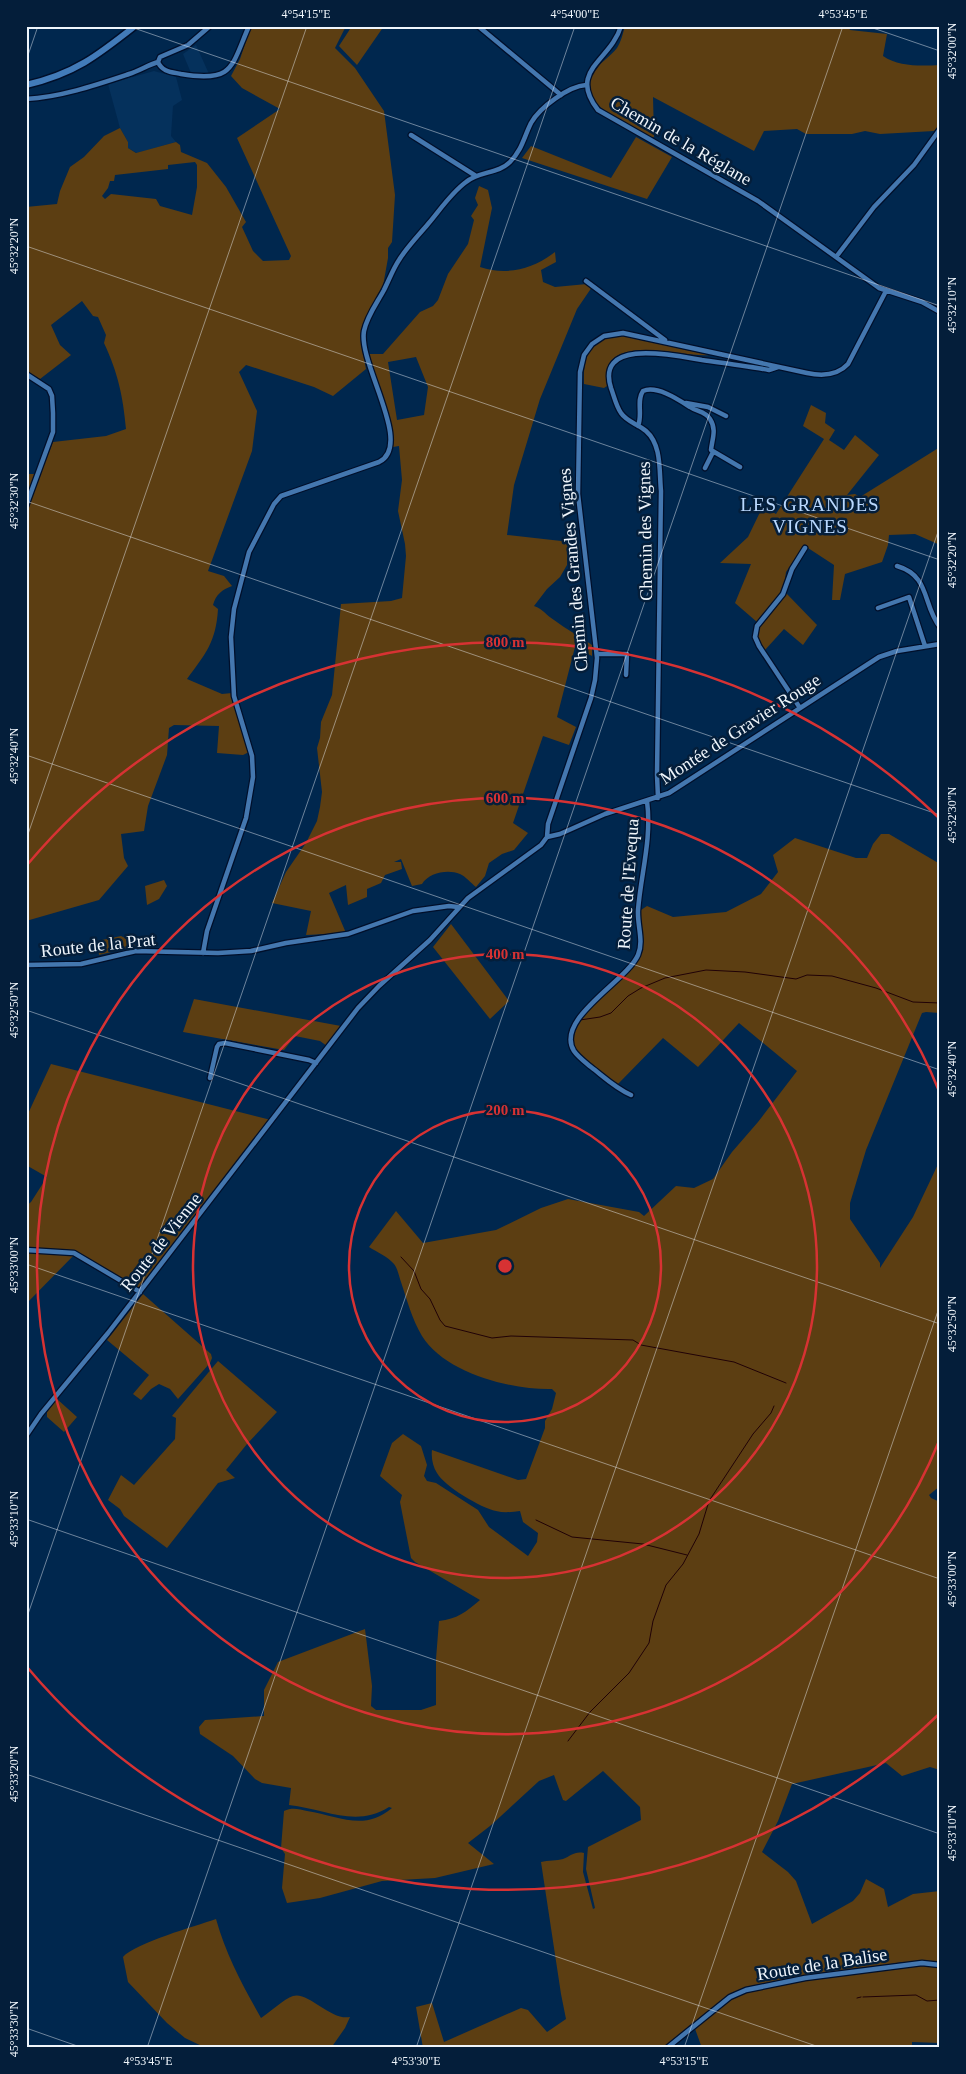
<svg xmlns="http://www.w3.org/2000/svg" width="966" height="2074" font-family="'Times New Roman',serif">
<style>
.built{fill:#05315c}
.green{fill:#5c3e12;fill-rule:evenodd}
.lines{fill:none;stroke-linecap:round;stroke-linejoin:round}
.stream{stroke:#200106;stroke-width:1}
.street-casing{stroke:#000f2a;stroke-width:7}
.secondary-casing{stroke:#000f2a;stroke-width:9}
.street{stroke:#4477af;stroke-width:4.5}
.secondary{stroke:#427bb9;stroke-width:6}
.ticks{fill:none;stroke:#eff5fb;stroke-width:1;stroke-opacity:0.45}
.ring{fill:none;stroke:#d73233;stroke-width:2.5}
.labels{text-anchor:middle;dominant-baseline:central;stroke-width:5;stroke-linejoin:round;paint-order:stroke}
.street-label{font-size:18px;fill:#eff5fb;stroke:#041e3a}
.neighbourhood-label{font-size:19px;letter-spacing:1px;fill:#b9d8fe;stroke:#041e3a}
.centre{fill:#d73233;stroke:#041e3a;stroke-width:2.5}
.ring-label{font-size:15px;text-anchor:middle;font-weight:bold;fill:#d73233;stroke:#041e3a;stroke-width:5;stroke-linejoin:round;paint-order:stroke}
.neatline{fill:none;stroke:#eff5fb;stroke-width:2}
.ticks-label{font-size:12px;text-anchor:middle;fill:#eff5fb}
</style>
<rect width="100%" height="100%" fill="#00274e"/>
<!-- built -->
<path class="built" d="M196,45L209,74L191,73L183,54Z
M154,71L176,77L182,100L173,106L171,136L176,142L137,153L128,148V142L120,128L108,84Z"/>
<!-- green -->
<path class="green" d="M251,26H346L335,48L355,68L384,111L395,195L392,242L388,248V258L383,286L362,332L361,344L366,369L333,396L314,387L246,365L239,372L257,411L252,451L208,571L224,576L232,586C222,590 216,594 213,605L218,609C216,642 206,653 187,679L222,694L232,693L235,709L249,752L243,755L217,753L219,726L174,725L169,728L167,755L148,806L144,831L121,834L124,858L128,866L99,900L26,921V511L53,442L106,436L126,429C123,396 118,373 104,343L106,335L98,317L93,316L82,301L51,325L60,345L71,355L40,379L26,371V207L57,204L60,191L70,167L84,157L104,136L120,128L128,142V148L136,153L176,142L180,145L181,152L207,163L226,187L246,222L242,227L253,251L263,261L289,260L291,256L237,138L280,109L242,88L231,76L240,59ZM195,162L197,165V187L192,215L160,206L156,199L111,194L105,199L102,196L108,188L110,181H114L115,175L168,169V165Z
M352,26H384L357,65L339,46Z
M625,26H848L850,30L887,34L883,56C899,67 921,66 940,65V124L934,131L880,134L865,131L852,134H806L797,129L764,131L754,151L653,97L654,137H651C631,127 573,103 593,73C599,63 610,57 617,48C621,42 623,33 625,26Z
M636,137L672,157L647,199L522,158L531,146L611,178Z
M479,186L488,190L492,208L480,267C507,276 533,269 555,252L556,262L541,270L543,282L555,287L587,284L592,287L577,309L540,399L514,485L507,535L579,543L580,551L568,550L567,565L560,577L547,589L534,606C543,609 546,615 554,620C566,629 579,636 592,645V656L575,647L557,717L576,727L569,745L543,736L513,823L528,833L514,850L502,854L489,863L485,876L476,887C471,883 465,876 460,874C447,869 429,873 422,884L412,886L401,859L394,862H401L402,869L385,875L381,883L367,889V897L348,905L346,885L329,893L346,933L306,935L311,911L272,903L286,872L306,843L317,821L320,807L322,792L317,748L320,738L321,722L332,695L341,604L391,601L402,598L406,556L405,544L398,511L402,480L399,446L393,447L392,437L368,354H383L420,312L433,306L438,300L448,274L468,244L474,220L471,216L478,205L475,198ZM416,357L428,387L424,415L397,420L388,362Z
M620,335L630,337L709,355C682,358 596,329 607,386L604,388L584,384C583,355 590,340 620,335Z
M811,405L826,413L825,423L835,430L829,440L844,450L855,435L879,455L847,495L855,494L860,497L940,447V545L915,534L889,535L888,545L882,562L845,574L840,600H832L834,565L808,548H802L786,572L784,586L778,599L757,622L735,603L751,564L720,563L748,537L763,506L776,514L824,439L803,426Z
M26,474H37L27,497H26Z
M786,593L817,625L803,645L784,629L765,650L757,638V629Z
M881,834H889L940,864V1013L926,1012L922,1013L866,1150L850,1203V1219L880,1263V1268L913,1217L940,1160V1486L929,1495L931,1498L940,1502V1770L930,1767L902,1776L886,1763L792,1784L778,1821L762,1852L788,1872L796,1881L812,1924L853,1901L860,1893L866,1879L884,1889L888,1907L913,1894L940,1891V2043L912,2042V2048H702L694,2026L730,2000L743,1993L810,1979L903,1968L902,1962L846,1972L804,1976L741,1990L726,1998L665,2048H423L416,2007L432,2003L444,2042L521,2008L528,2010L547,2032L566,2019L561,1994L541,1862C548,1860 557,1861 563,1859C571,1856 574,1851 584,1853L583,1872L593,1909L595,1908L586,1869L588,1847L641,1820L640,1807L603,1771L566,1801L563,1800L554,1775L539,1781L490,1826L468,1843L494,1864L435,1878L382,1881L320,1898L287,1903L282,1888L285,1854L281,1848L284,1811C292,1807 299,1809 307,1811C339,1816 364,1832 392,1808L389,1807C356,1828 325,1809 289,1805L291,1788L262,1783L255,1779L233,1756L200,1734L199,1727L205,1720L264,1716V1690L278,1662L365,1629L372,1686L371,1706L376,1710H421L436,1705V1659L439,1621C457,1619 466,1612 480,1600L415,1562L411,1558L400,1502L402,1495L380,1476L392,1443L403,1434L421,1446L427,1465L424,1476L427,1481L436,1483L478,1510L489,1527L528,1556L537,1542L538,1533L523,1522L520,1511C512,1512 504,1513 496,1511C481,1508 444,1486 437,1473C433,1467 431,1458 432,1450L518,1480L526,1479L545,1428V1421L552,1409L556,1393L552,1389C511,1390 445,1373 422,1336C412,1319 407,1300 401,1282C399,1277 398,1269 394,1264C388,1257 377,1252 369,1247L396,1211L423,1243L496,1230L541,1208L568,1199L639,1212L644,1216L676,1186L694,1188L713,1179L732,1152L758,1122L797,1071L739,1023L698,1067L663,1038L617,1085C606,1077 582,1062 576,1050C561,1025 622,975 639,958L641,910L647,906L673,917L726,912L761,894L778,872L773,855L795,838L856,858H867L873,844Z
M164,880L167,886L159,899L147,905L145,886Z
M451,924L509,1001L490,1019L433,947Z
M121,936L131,941L136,946L99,955L97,941Z
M194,999L341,1026L327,1046L320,1041L295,1036L284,1050L183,1032Z
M51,1064L271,1120L139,1289H134L78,1252L70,1250L26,1247V1206L31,1202L47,1177L26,1165V1118Z
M26,1252L75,1254L26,1304Z
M143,1294L211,1354L212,1358L210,1363L178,1399L170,1389L159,1384L151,1389L141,1400L133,1394L149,1375L107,1340Z
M218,1361L277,1412L247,1444L226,1470L235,1478L218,1483L167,1548L124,1516L120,1509L108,1500L121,1475L134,1485L175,1439L176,1418L172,1416Z
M57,1399L77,1417L64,1432L47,1417V1412Z
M216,1919C226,1955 243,1986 261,2018C270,2012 284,1999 293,1996C308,1991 331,2021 350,2017L345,2028L331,2048H206L185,2038L167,2023L128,1982L123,1957C135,1943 196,1926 216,1919Z"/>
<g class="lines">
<!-- stream -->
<path class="stream" d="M580,1020L600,1017L611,1013L628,996L641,988L665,978L706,970L745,972L796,979L807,975L832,976L876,988L913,1002L940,1003
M401,1257L414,1271L421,1289L430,1299L440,1320L445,1326L492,1338L511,1336L633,1340L641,1345L734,1362L786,1383
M536,1520L572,1537L643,1544L687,1555
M568,1741L590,1712L629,1673L649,1643L653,1621L666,1585L683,1564L699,1534L709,1501L753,1434L771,1413L774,1406
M863,1997L916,1995L927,2001L940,2000
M857,1998L861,1997"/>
<!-- street casing -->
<g class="street-casing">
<path id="street" d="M210,26L188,45L160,57L158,62C162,72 172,72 181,74C234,83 231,67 249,26
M478,26L561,95
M621,26C611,61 567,70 598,110L758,201L879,288L922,302L940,312
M26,99C61,97 96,85 129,74C139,71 148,65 158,62
M411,135L476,176
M836,257L874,207L914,165L940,129
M586,281L665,340
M26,374L49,389L52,396L53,413V432L26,506
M686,403L708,407L726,416
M638,426C643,414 636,401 643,391C657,385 679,400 690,407C697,412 705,411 710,419C717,430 712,439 711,450L740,467
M705,468L713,452
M897,566C931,576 922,605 940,627
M878,608L909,597L925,646
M597,654H627L626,675
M800,708L759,646L755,637L757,626L783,594L792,569L805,548
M658,798L657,775L661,491C659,471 662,445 646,431C638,424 627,422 621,413C616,406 614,396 611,388C595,337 677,356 702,360C724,363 747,366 769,370L778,367
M547,837L548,824L591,698L595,680L597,658L578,494L580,372L584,355L592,344L604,336L623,333L807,373C821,376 837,376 848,364L886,291
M203,953L207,931L246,818L253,777L252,756L234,696L231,637L234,609L249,552L274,504L281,496L379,462C414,445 358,364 364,331C367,316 377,303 384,290C389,280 393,269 399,260C407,247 418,236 428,224C440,210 451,193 466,182C479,171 498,174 510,162C522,150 524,137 531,123C540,107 569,86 586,85
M26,965L81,964L136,951L218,953L251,951L286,943L348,934L413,911L449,906L458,907
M210,1078L217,1047L219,1044L225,1043L309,1060L316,1063
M631,1095C615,1088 604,1077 591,1067C585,1062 578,1057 574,1051C554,1019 627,981 638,955C644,941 637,925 638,910C641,873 652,839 647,801
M26,1250L74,1253L140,1292
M26,1436L41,1414L108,1333L358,1008L379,986L430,940L468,898L541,845L547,837L560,834L605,814L669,793L879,657L897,651L940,644
M667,2048L730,1997L746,1990L805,1978L922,1963L940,1965"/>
</g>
<!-- secondary casing -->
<g class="secondary-casing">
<path id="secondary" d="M26,85C74,74 97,56 135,26"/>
</g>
<!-- street -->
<use href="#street" class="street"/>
<!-- secondary -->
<use href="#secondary" class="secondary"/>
</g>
<!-- ticks -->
<path class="ticks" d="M128,26L940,306M867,26L940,51M26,61L38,26M26,246L940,560M26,501L940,815M26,755L940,1070M26,840L307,26M26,1010L940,1324M26,1264L940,1579M26,1519L940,1834M26,1620L575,26M26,1774L822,2048M26,2028L83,2048M147,2048L843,26M416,2048L940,526M684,2048L940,1305"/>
<!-- distance rings -->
<g class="ring">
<circle cx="505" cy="1266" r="156"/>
<circle cx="505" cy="1266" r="312"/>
<path d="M939 1441A468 468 0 1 1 939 1091"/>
<path d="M938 1715A624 624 0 0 1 27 1667M27 865A624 624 0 0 1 938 817"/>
</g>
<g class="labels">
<!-- street labels -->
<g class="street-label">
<text transform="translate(681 141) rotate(30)">Chemin de la Réglane</text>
<text transform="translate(645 531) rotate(-91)">Chemin des Vignes</text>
<text transform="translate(573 570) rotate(-95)">Chemin des Grandes Vignes</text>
<text transform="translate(740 729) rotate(-33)">Montée de Gravier Rouge</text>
<text transform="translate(628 884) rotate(-86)">Route de l'Evequa</text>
<text transform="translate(98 945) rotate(-6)">Route de la Prat</text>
<text transform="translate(161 1242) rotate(-52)">Route de Vienne</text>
<text transform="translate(822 1964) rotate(-9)">Route de la Balise</text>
</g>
<!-- neighbourhood labels -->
<g class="neighbourhood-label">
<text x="810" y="504">LES GRANDES<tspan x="810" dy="22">VIGNES</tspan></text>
</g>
</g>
<circle cx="505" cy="1266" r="8" class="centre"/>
<g class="ring-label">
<text x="505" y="647">800 m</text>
<text x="505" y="803">600 m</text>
<text x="505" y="959">400 m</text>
<text x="505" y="1115">200 m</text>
</g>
<!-- border -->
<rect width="966" height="2074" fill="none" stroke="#041e3a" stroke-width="55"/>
<rect x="28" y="28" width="910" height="2018" class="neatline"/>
<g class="ticks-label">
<text x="306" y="18">4°54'15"E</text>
<text x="575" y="18">4°54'00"E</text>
<text x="843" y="18">4°53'45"E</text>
<text transform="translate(952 51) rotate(-90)" y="4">45°32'00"N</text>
<text transform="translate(14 246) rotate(-90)" y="4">45°32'20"N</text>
<text transform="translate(952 305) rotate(-90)" y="4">45°32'10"N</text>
<text transform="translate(14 501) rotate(-90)" y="4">45°32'30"N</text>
<text transform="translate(952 560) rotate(-90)" y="4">45°32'20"N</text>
<text transform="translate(14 756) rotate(-90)" y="4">45°32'40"N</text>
<text transform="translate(952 815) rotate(-90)" y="4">45°32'30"N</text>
<text transform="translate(14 1010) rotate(-90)" y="4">45°32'50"N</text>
<text transform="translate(952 1069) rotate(-90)" y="4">45°32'40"N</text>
<text transform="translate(14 1265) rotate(-90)" y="4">45°33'00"N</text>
<text transform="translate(952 1324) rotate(-90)" y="4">45°32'50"N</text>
<text transform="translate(14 1519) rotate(-90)" y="4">45°33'10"N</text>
<text transform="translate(952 1579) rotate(-90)" y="4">45°33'00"N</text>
<text transform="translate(14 1774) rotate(-90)" y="4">45°33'20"N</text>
<text transform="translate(952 1833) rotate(-90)" y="4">45°33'10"N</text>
<text transform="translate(14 2029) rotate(-90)" y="4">45°33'30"N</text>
<text x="148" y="2065">4°53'45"E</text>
<text x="416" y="2065">4°53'30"E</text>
<text x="684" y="2065">4°53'15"E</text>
</g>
</svg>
